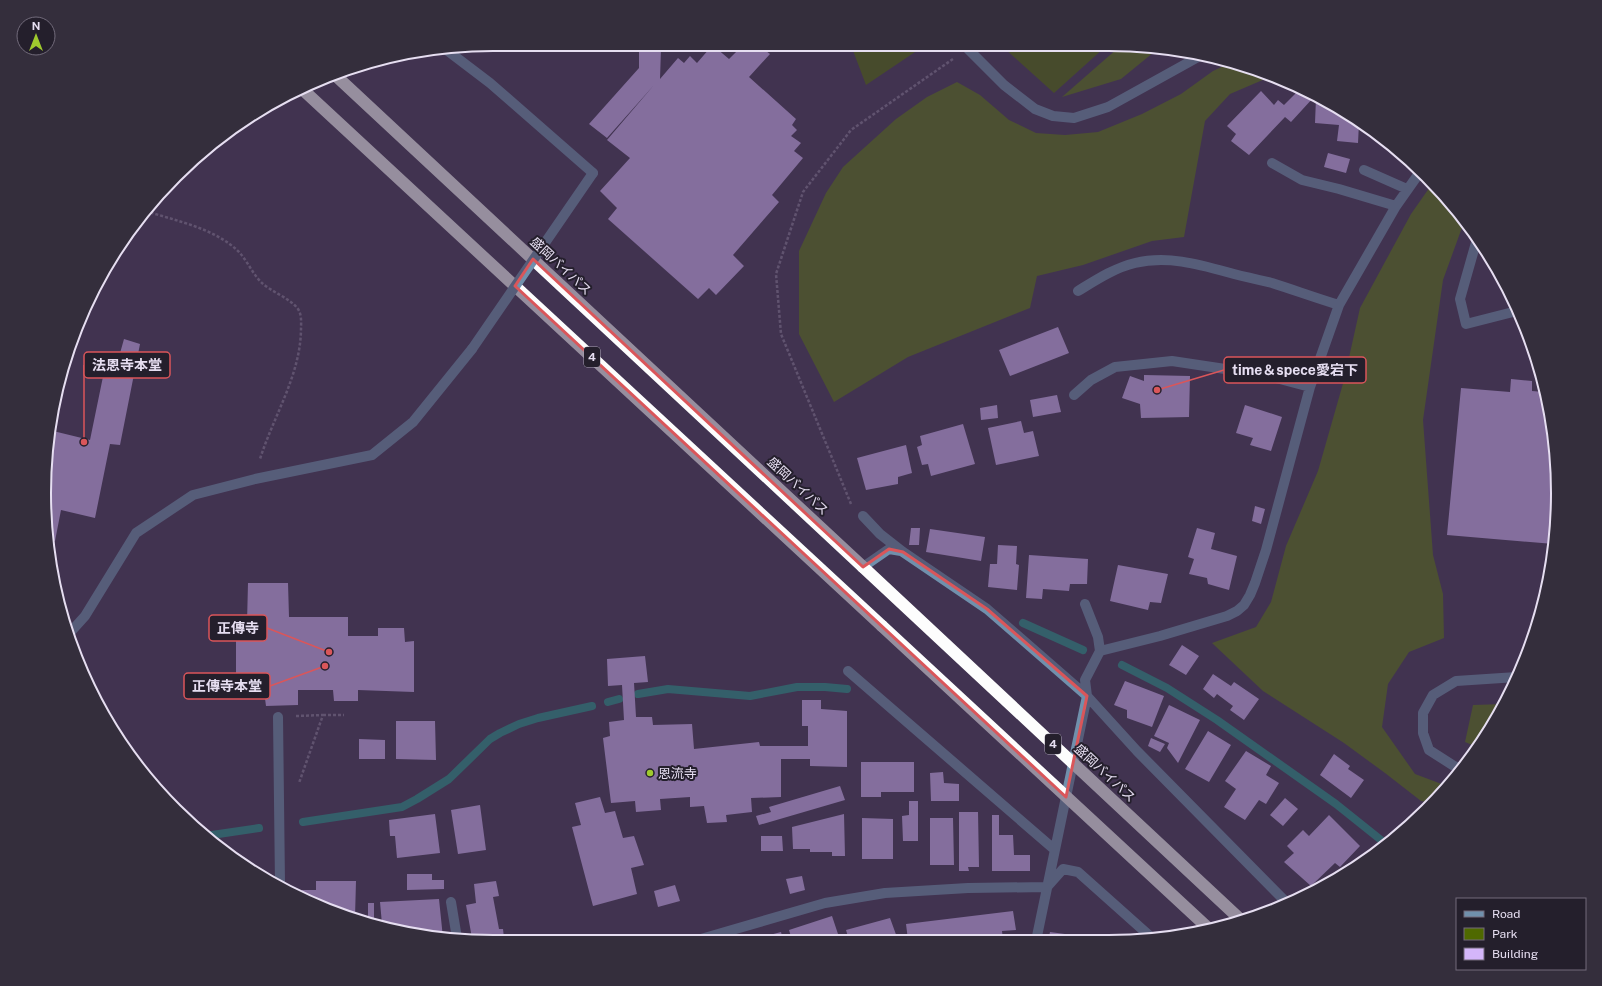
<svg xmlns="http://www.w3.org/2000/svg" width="1602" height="986" font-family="'Public Sans','Noto Sans JP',sans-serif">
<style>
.green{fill:#4f6900}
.forest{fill:#59730f}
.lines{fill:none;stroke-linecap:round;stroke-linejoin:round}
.stream{stroke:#249589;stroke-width:8}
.building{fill:#d4b6fa}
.path{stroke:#867a94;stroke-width:2.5;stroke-dasharray:3 2;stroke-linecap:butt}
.minor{stroke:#7090ac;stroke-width:10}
.highway{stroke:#fdfdfd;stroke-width:12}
.minor-bridge{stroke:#7090ac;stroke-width:10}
.highway-bridge{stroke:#fdfdfd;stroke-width:12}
.marked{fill:none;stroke:#da565a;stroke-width:3;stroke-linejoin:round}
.poi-dot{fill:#9fca2e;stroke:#241f2c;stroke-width:1.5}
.labels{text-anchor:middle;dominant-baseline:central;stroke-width:4;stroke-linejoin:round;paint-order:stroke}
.shield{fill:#241f2c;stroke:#aca5b6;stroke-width:1}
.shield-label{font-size:12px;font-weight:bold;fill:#e6def1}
.street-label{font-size:13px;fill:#e6def1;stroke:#241f2c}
.poi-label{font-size:13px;fill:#e6def1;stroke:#241f2c;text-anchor:start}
.rim{fill:none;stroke:#e6def1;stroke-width:2}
.leader{fill:none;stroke:#da565a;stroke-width:1.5}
.callout-dot{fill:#da565a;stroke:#241f2c;stroke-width:1.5}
.callout{fill:#241f2c;stroke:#da565a;stroke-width:1.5}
.callout-label{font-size:14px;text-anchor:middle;font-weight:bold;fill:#e6def1}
</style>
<rect width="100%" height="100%" fill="#413351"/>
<!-- green -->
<path class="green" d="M852,48H921L866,85Z
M1004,48H1104L1054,93Z"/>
<!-- forest -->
<path class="forest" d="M1118,48H1159L1121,79L1062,97Z
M1228,64L1272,76L1230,94L1205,121L1184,237L1152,241L1083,265L1037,276L1030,308L908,357L834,402L799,334V251L826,193L843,167L896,119L927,97L957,82L980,95L1009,120L1036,133L1065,135L1098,132L1142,114L1181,94L1213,71Z
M1432,184L1446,197L1464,222L1443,280L1423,420L1433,555L1443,594L1444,638L1409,652L1388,684L1382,727L1415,774L1447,786L1431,803L1421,801L1385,773L1344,743L1263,691L1212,643L1256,627L1271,602L1286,546L1318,471L1344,380L1360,308L1411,214Z
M1504,704L1477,747L1465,742L1473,705Z"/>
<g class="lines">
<!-- stream -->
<path class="stream" d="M1023,623L1083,650
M1122,665L1167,688L1217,720L1336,804L1386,844
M638,694L668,689L750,696L797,687H825L847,689
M608,702L619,699
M303,822L402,807L417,799L449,779L490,739L500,733L519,724L538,718L592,706
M205,836L259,828"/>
</g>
<!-- building -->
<path class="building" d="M639,48H661L660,79L678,58L684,63L690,56L697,63L710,48H716L729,59L740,48H762L770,54L749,77L796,119L792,125L797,130L791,136L801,143L794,151L803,158L772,195L779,202L733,255L744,266L716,295L709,288L698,299L608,219L617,208L600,191L630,158L607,140L654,85L607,138L589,124L639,68Z
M1300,89L1313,98L1291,122L1285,117L1249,155L1231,141L1236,134L1227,126L1261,91L1274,105L1278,100L1284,105Z
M1316,98L1359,123L1358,143L1337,141L1339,125L1315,123Z
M1328,153L1350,159L1346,173L1324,167Z
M1058,327L1069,353L1010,376L999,350Z
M124,339L140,344L120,445L110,444L95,518L61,510L55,541L47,539L44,493L49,430L90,440L106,362L117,364Z
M1144,375L1190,376L1189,417L1141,418L1140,404L1122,398L1130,376L1144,381Z
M1511,379L1532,381V391L1544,392L1554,434L1557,522L1554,544L1447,535L1461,388L1510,392Z
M1057,395L1061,412L1033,417L1030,400Z
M997,405L998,418L981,420L980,408Z
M1245,405L1282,417L1271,451L1250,445L1253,438L1236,433Z
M1021,421L1024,433L1033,431L1039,456L996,465L988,428Z
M963,424L975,464L931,476L928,464L922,465L917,447L922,445L920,436Z
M906,445L912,473L898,477V484L866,490L857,458Z
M1255,506L1265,509L1261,524L1252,521Z
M911,528H920L919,545H909Z
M1197,528L1215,533L1211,549L1237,556L1229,590L1208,584L1207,578L1189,574L1194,559L1188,557Z
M930,529L985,537L981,561L926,552Z
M998,545L1017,546L1016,564L1019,565L1017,590L988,587L990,564H997Z
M1029,555L1088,559L1087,584H1070L1069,591L1043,589L1042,599L1026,598Z
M1118,565L1168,574L1161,603L1150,602L1148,610L1110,601Z
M248,583H288L289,617H348V636H378V628H404L405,642L414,641V692L358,690V701H334L333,690H298V705L266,706L264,691L236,692V623H247Z
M1182,645L1199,656L1186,675L1169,665Z
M645,656L648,682L634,683L636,717H652L653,725L692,724L694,749L759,742L760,746H808V726H802V700H821V709L847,711V767L810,766V759H781V797L751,798L752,812L726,815L727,822L707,823L704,806L690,807V797L660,799L661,810L636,812L635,801L611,803L603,738L610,736L609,722L624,720L622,685L608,686L607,659Z
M1213,674L1231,686L1234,682L1259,699L1244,720L1230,710L1233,706L1217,694L1214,698L1203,689Z
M1125,681L1164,696L1152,727L1127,718V710L1114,705Z
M1169,705L1200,720L1178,763L1167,748L1169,743L1154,736Z
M396,721H435L436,760L396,759Z
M1208,731L1231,745L1209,782L1185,769Z
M1151,738L1165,744L1160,752L1148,746Z
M359,739L385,740V759H359Z
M1246,751L1271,766L1266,775L1279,783L1266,804L1259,800L1245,820L1224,807L1236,789L1225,781Z
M1334,754L1350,766L1348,769L1364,780L1351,798L1320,775Z
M861,762H914V792H881V797H861Z
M943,772L944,783L959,784V801H931L930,773Z
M840,786L845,800L759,825L756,816L771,812L769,807Z
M600,797L605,813L615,811L623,838L634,836L644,865L631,868L637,894L593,906L572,827L581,825L575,803Z
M1285,798L1298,809L1283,826L1270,815Z
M909,801H918V841H903L902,816L909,815Z
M480,805L486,850L458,854L451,810Z
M959,812H978L979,867H968L969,871H959Z
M435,814L440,853L397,858L395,836H390L389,820Z
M844,814L845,856H832V852H810V849H793L792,827Z
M992,815H999V835H1013L1014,855H1030V871H992Z
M1329,815L1360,846L1340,867L1335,863L1311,886L1284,862L1294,853L1287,846L1303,830L1309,836Z
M862,818L893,819V859H862Z
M930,818H953L954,865H930Z
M761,836H782L783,851H761Z
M407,874H432V880H444V889L407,890Z
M802,876L805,890L790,894L786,879Z
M316,881H356L355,917L321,908L302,897V890H316Z
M496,881L499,896L493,897L499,929H503L504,938H472L466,905L476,903L474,884Z
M675,885L680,901L658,907L654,891Z
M439,899L443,938H435L382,924L380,902Z
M368,903H374V922L368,920Z
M1013,911L1016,930L1002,931L1003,940H908L906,924Z
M832,916L838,934L819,940H792L789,930Z
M890,918L898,940H849L846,930Z
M781,932L783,940L754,939Z
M1050,932L1087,937V941H1048Z
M1113,937L1118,941H1109Z"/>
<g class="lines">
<!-- path -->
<path class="path" d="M146,211C176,221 214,228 238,251C247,260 252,273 261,282C271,292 290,298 298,309C302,315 301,323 301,330C300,376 274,415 260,459
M851,504L781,334L776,274L803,192L851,130L953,59
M323,715H344
M296,716L323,715L299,783"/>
<!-- minor -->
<path class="minor" d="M444,48L490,83L593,173
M969,48L968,49L1004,85L1035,109L1053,116L1074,118L1108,107L1200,56
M1272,163L1302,180L1339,189L1396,206
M1364,170L1407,189
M1477,239L1460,299L1466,324L1517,311
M1078,291C1096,280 1114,268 1135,263C1169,255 1201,265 1234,274C1246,277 1259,280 1272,283C1294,290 1316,298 1339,305
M1074,395L1091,380L1115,367L1172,361L1265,375L1310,387
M863,516L880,534L903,552L987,609L1087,696
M863,567L889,549L901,551
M1085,604L1098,637L1100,651
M67,636L85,616L136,533L193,495L255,479L372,455L413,422L472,349
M848,671L1055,850
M1087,696L1085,680L1100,651L1160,636L1227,616L1237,611L1244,605L1250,595L1255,583L1266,550L1310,387L1339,305L1396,206L1420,172
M278,717L280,884
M1462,769L1454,766L1429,750L1423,733V713L1433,695L1456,681L1517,677
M451,902L457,938
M701,939L825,903L885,893L968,888L1047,887L1063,869L1078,872L1152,938
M1036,941L1087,696L1137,751L1287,903"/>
<!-- highway -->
<path class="highway" d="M334,74L863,567
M301,88L882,626"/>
<!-- minor-bridge -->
<path class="minor-bridge" d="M472,349L593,173"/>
<!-- highway-bridge -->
<path class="highway-bridge" d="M863,567L1242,921
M882,626L1207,927"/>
</g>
<!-- marked area -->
<path d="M0 0H1602V986H0ZM533,259L863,567L889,549L903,552L987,609L1087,696L1066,797L515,286Z" fill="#413351" fill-opacity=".55" fill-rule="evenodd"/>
<path class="marked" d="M533,259L863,567L889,549L903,552L987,609L1087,696L1066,797L515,286Z"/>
<!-- markers -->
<circle class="poi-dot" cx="650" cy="773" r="4"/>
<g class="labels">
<!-- shield labels -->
<g class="shield">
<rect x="584" y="347" width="16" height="20" rx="3"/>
<rect x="1045" y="734" width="16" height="20" rx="3"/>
</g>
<g class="shield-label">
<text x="592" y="357">4</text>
<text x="1053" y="744">4</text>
</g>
<!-- street labels -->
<g class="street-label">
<text transform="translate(561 266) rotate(43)">盛岡バイパス</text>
<text transform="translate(798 486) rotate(43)">盛岡バイパス</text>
<text transform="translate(1105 773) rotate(43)">盛岡バイパス</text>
</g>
<!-- poi labels -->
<g class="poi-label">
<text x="658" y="773">恩流寺</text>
</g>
</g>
<!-- crop -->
<path d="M0 0H1602V986H0ZM493 51H1109A442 442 0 0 1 1551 493V493A442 442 0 0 1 1109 935H493A442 442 0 0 1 51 493V493A442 442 0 0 1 493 51Z" fill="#342e3c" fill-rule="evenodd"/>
<path class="rim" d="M493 51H1109A442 442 0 0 1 1551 493V493A442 442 0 0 1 1109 935H493A442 442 0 0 1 51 493V493A442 442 0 0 1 493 51Z"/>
<!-- callouts -->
<path class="leader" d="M84 442L84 365M1157 390L1224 370M329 652L267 628M325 666L270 686"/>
<g class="callout-dot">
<circle cx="84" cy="442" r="4"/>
<circle cx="1157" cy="390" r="4"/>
<circle cx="329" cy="652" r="4"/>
<circle cx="325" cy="666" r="4"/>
</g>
<g class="callout">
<rect x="84" y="352" width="86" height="26" rx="4"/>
<rect x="1224" y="357" width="142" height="26" rx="4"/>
<rect x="209" y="615" width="58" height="26" rx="4"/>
<rect x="184" y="673" width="86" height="26" rx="4"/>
</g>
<g class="callout-label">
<text x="127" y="370">法恩寺本堂</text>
<text x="1295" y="375">time＆spece愛宕下</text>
<text x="238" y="633">正傳寺</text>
<text x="227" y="691">正傳寺本堂</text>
</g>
<!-- legend -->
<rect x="1456" y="898" width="130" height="72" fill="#241f2c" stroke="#726b7b"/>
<rect x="1464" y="911" width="20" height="6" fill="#7090ac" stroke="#726b7b"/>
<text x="1492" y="918" font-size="12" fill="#e6def1">Road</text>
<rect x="1464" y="928" width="20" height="12" fill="#4f6900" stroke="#726b7b"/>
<text x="1492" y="938" font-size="12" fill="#e6def1">Park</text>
<rect x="1464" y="948" width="20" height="12" fill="#d4b6fa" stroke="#726b7b"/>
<text x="1492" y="958" font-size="12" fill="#e6def1">Building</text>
<!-- north arrow -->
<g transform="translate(36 36)"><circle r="19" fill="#241f2c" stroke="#726b7b"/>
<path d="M0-3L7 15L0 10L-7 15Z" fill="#9fca2e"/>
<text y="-6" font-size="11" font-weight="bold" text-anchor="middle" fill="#e6def1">N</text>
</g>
</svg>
